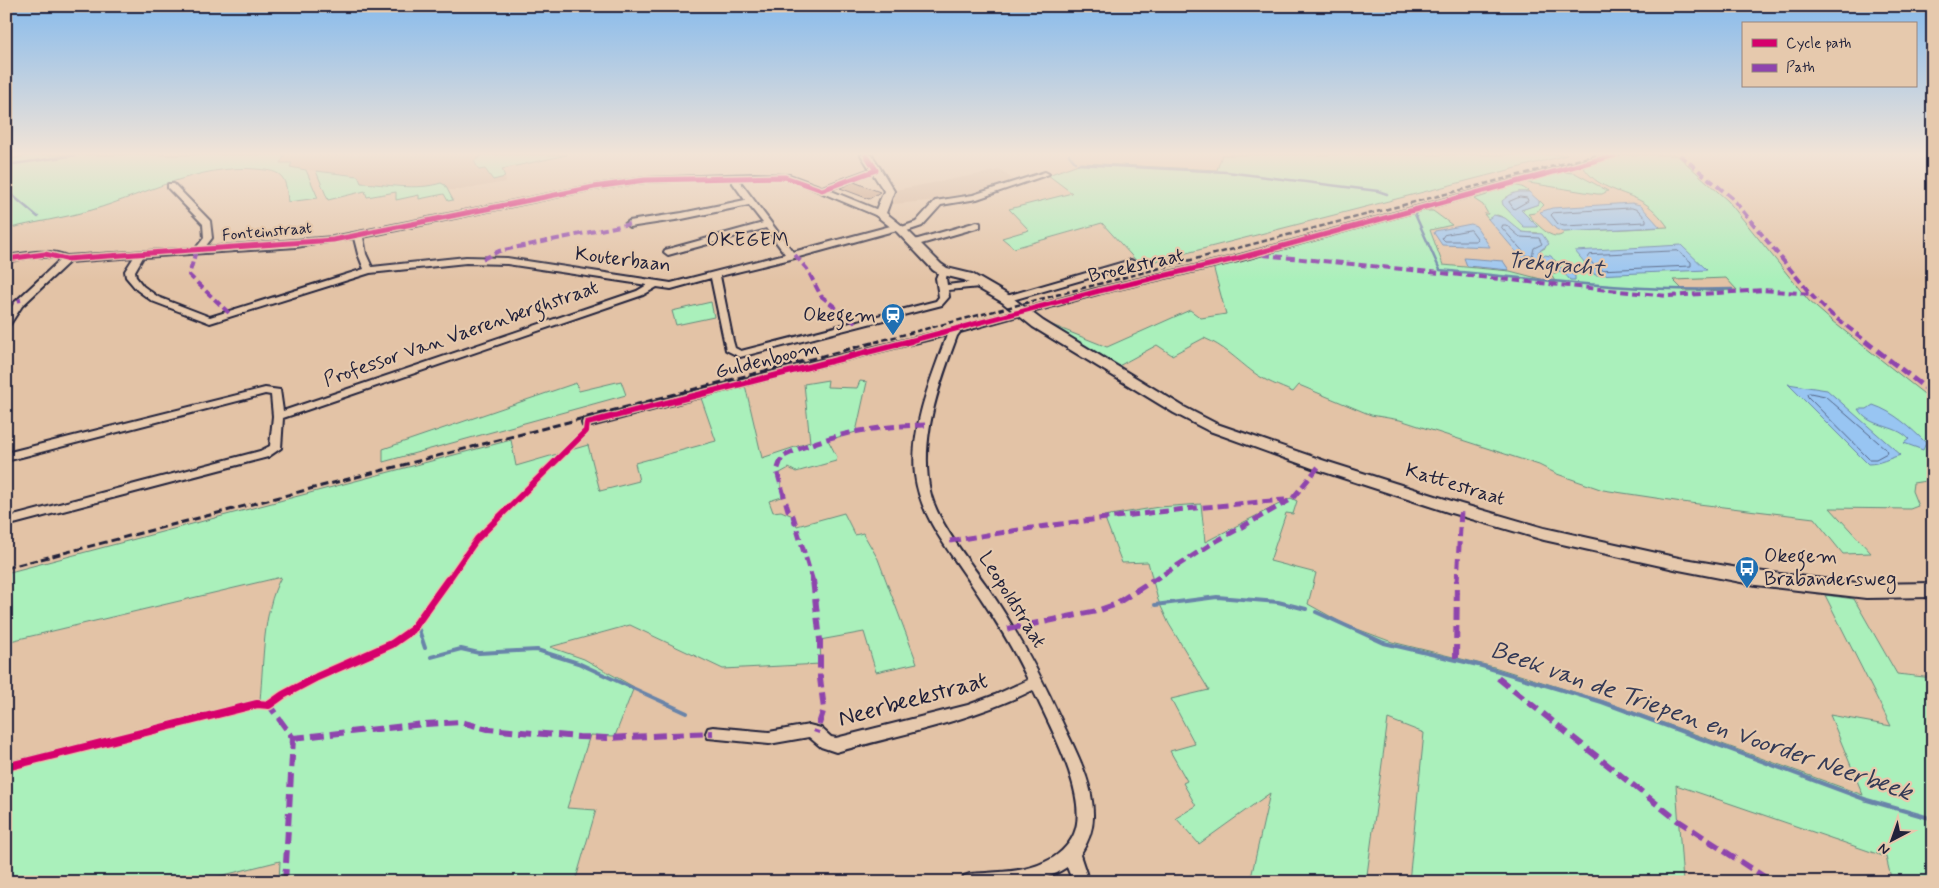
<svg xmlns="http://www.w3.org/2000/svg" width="1939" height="888" font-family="Mynerve,sans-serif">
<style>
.built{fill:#d6b499}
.green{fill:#aaf0bb;stroke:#66897b;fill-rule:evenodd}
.water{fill:#98c5f2;stroke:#6984a9}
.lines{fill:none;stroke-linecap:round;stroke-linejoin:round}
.shore{stroke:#516384;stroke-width:1}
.stream-far1{stroke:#6984a9;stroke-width:2.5}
.stream{stroke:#6984a9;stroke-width:4}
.building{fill:#c59c81;stroke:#22223b}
.minor-casing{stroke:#22223b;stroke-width:4}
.secondary-casing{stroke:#22223b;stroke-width:4}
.minor{fill:#e6c9ad;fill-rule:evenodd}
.secondary{fill:#e6c9ad;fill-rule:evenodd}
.rail-far1{stroke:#22223b;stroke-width:2.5;stroke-dasharray:5.5 3;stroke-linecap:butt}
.rail{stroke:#22223b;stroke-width:3;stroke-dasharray:8 4;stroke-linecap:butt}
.quiet-far2{stroke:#8e44ad;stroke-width:4;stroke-dasharray:8 4;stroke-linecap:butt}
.quiet-far1{stroke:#8e44ad;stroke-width:5;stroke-dasharray:10 5;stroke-linecap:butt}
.quiet{stroke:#8e44ad;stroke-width:6;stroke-dasharray:13 6;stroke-linecap:butt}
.cycleway-far2-casing{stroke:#e6c9ad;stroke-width:8}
.cycleway-far1-casing{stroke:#e6c9ad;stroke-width:9}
.cycleway-casing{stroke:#e6c9ad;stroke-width:11}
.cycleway-far2{stroke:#d6006c;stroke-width:5}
.cycleway-far1{stroke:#d6006c;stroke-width:6}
.cycleway{stroke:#d6006c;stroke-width:8}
.labels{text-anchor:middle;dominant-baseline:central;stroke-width:4.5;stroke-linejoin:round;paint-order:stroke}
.far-street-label{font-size:16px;fill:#22223b;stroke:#e6c9ad}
.far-quarter-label{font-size:19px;letter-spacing:1px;fill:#22223b;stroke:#e6c9ad}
.street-label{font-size:20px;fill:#22223b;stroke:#e6c9ad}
.poi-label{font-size:20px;fill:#22223b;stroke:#e6c9ad;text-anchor:end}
.water-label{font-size:21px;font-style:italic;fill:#343a56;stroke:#e6c9ad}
.near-street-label{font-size:24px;fill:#22223b;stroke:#e6c9ad}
.near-water-label{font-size:25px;font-style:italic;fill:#343a56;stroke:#e6c9ad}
</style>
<rect width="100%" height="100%" fill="#e3c3a6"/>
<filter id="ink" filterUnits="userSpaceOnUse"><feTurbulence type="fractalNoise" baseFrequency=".02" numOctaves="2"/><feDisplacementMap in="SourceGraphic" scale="10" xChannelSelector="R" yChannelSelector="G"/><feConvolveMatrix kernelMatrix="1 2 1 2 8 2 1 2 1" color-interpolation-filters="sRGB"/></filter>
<g filter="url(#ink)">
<!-- built -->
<path class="built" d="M285,155H483L474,161L485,169L493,180L505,177L506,182L460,190H448L441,183L431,186H415L361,183L357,175L306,170L289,167L292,164H279Z
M1001,170L1014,181L961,198L893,204L896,190Z"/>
<!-- green -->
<path class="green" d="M32,155H285L280,163H292L290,167L306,170L318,198L288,202C287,194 287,182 281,176C275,170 264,170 256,169C199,164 146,194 92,210C64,218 35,222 6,229V160Z
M483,155H567L502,169L505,177L493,180L485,169L479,170L474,161Z
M1222,155H1567L1140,265L1102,223L1014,248L1002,238L1029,230L1009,209L1072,193L1048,175L1081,163L1217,170Z
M1617,155H1677L1728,201L1809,301L1832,321L1933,401V480L1913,483L1912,491L1918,506L1910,509L1830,508L1871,553L1843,554L1814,518L1682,502L1603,490L1557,474L1539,465L1400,420L1371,415L1299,385L1293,392C1279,386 1265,381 1253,372C1237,360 1224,346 1204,338L1172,355L1157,345L1115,368L1042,321L1107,347L1190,310L1201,318L1226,314L1213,266L1414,211H1433L1452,225L1430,230L1443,265L1510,271L1556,283L1550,273H1556L1554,269L1566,274L1570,273L1558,266L1555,260H1541L1537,252L1545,248L1538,233C1533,232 1525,234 1521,232C1512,227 1508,218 1497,215L1488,219L1484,214H1488L1483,205L1474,199L1487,195L1488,192C1502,188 1517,180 1529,192H1519L1505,198L1537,226L1521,210L1538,204L1540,201L1544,205L1535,213L1528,214C1536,223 1553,244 1564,233L1563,232L1668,227C1661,217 1651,206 1639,200C1619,190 1596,188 1583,166ZM1726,278L1737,290L1684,291L1673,280Z
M316,171L358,176L361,183C386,184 416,191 441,183L445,185L453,200L448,201L444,194L419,199V195L396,200V192L367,197L365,191L328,200Z
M1559,172L1575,173L1608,191L1602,194H1597L1523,182Z
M711,302L714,317L676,325L672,311Z
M828,380L827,387L857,388L860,381L867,382L856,432L828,440L837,457L836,461L796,472L789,468L780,473L782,497L769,501L773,512L781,511L793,516L797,526L844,513L855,535L863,533L878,559L917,663L876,672L864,632L820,640L821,664L723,669L630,625L550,647L584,659L634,687L615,736L590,735L567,808L596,810L575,882H279L280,861L196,882H6V762L260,700C264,660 262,613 281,577L6,642V573L511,440L516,466L588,445L600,491L639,481L635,463L716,441L700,395L745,385L762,458L810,442L804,384Z
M621,381L626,395L383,462V449L576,383L579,391Z
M1291,498L1297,501L1293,514L1286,513L1270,561L1316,573L1308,604L1344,624L1392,642L1494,667L1603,701L1863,795L1830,715L1891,726L1825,595L1854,599L1897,674L1933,678V882H1892L1886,857L1676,785L1683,882H1409L1424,733L1388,719L1366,882H1250L1270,793L1199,844L1176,818L1196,806L1183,783L1187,781L1170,751L1195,744L1171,699L1209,690L1169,624L1158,600L1148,562L1122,563L1104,516L1159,507L1201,504L1205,542Z"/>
<!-- water -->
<path class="water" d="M1519,192H1529L1539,201V204L1521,210L1538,227H1524L1503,205L1502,201C1508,196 1512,193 1519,192Z
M1632,203L1640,205L1660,227L1563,232L1556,229L1540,212L1552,208Z
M1494,215L1505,218L1522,232L1542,234L1549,244L1538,252L1541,259L1545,255L1551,256L1558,266L1575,276V280H1570C1564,271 1552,267 1542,267L1536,261L1525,262L1488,219Z
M1471,224L1476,226L1490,247L1442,245L1434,233L1435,231Z
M1681,245L1707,270L1595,275L1575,251Z
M1464,258L1503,261L1509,270L1467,266Z
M1788,384L1827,390L1901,455C1889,458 1880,464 1868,464Z
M1873,405C1894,412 1911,428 1926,443L1923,450L1904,443L1909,439C1894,423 1870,429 1858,409H1867Z"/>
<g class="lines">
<!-- shore -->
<path class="shore" d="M1520,197L1527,198L1528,201L1514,209L1509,202Z
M1632,208L1638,210L1646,219V222L1564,226L1558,224L1551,215L1553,213Z
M1503,225H1506L1520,237L1539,238L1542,244L1534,248L1532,256H1527L1502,228Z
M1471,230L1477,238L1476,241H1445L1442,238L1444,235Z
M1678,251L1691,262V266L1598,270L1588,258L1590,255Z
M1810,393L1825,396L1886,449L1887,453L1876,459H1869L1808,397L1807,394Z"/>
<!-- stream-far1 -->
<path class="stream-far1" d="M1069,155L1075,162
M1078,164L1227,172L1378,191L1387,194
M6,165L77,155
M6,190L38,217
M1414,212L1440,270C1537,279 1634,292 1732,289"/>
<!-- stream -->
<path class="stream" d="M1155,605L1217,597L1278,602L1306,609
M1316,612L1384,643L1482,666L1602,702L1867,800L1933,819
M419,630L425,648
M431,657L461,649L479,653L537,650L578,663L687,713"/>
</g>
<!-- building -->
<path class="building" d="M854,182L880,192L869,199L840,188Z"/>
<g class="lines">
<!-- minor casing -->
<g class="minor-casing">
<path id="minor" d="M1605,155H1619L1238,261L1101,293L960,332L957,336C939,385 919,438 930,491C936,521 970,562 988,588C1018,632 1041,676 1063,724C1076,752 1094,784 1093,817C1093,831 1087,844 1080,855L1089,882H1073L1067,867L1057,873L1035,882H962L964,876L970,874C994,872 1023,873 1045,862C1057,857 1069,846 1074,834C1090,798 1049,724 1033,690C971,721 903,734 836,752L821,747L809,737L769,744L708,738L706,733L708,728L713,727L769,732L809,725L821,728L831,737L836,738L968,705L995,695L1028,680C1012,645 991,613 970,582C948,549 920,516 915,475C910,428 931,379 947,335L784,375L587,427L583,426L582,423L583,420L783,369L954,328L1096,289L1233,257Z
M873,168L880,170L829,190L883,212L884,214L880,217L789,179H738L793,252L898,224L902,227L916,222L935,201L973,195L1045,172L1049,174L977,199L941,205L922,226L904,232H898L897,230L795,258L720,276L733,341L735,348L741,351L936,301L939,297L936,278L940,269L943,268L948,271L946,278L947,285L980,281L985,284L980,287L948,290L949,297L942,305L740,357L726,350L711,278L671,289L657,287L643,295L283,418L281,448L268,457L6,526V518L260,451L270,446L273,416L271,395L265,394L6,461V453L265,388L280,390L283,411L637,291L647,285L507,264L466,263L370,273L210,323L152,301L137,290L126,277L125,271L134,257L69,262L22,306L9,326L6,327V315L15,302L60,260C43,253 23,259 6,262V256C26,253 48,248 67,256L196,248L204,238L203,224L168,188V184H174L210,221L212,238L205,247L333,237L594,185L645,178L754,174L790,175L822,187ZM730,179L745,200L682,213L629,221L625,224L629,227L682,219L749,205L763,223L665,250L664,252L668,255L766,228L785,254L671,283L507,258L466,257L372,267L366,254L363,237L594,189L645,182ZM354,238L358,254L364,269L210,317L158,297L143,286L136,277L135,271L143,257L296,247Z
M977,222L980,223V227L914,246L910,243L911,241Z
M1131,260L1136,263L1134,265L1009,301L1006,302L1001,299L1003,297Z"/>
</g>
<!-- secondary casing -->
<g class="secondary-casing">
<path id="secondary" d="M861,155H872L894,191L886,213L905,228L941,264L947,268L972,274L1010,296L1043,321L1184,407L1217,424L1325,461L1461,504L1544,528L1679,558L1756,571L1866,584L1933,583V597L1866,598L1756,585L1679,570L1544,540L1451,513L1315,469L1207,430L1174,413L1033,327L1002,302L964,280L939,274L933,270L897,232L874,214L884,191Z"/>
</g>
<!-- minor -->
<use href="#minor" class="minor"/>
<!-- secondary -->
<use href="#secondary" class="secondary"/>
<!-- rail-far1 -->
<path class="rail-far1" d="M875,342L1596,155"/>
<!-- rail -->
<path class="rail" d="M6,568L880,341"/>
<!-- quiet-far2 -->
<path class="quiet-far2" d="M1680,155L1732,198L1813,297L1832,315L1867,342
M196,251L189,275L230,314
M795,255L807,269L821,296L858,325
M1263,255L1668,296L1763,290L1811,294
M483,259L499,251L629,224
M6,303L21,300"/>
<!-- quiet-far1 -->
<path class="quiet-far1" d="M1865,341L1933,394
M950,541C1062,522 1172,509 1285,500
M813,582L793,516L788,510L777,471L782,457C826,434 875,426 925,425
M1151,582L1213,543L1292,499L1320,465
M1457,582L1461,510"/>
<!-- quiet -->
<path class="quiet" d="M813,580L820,640V678L824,709L816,733
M1008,629L1097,611L1114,605L1153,580
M1456,658L1457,580
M1498,678L1677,820L1772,882
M266,705H269L293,738
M293,738L424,724L461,722L488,729L579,737L607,738L713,733
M285,882L293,738"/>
<!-- cycleway-far2 casing -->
<g class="cycleway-far2-casing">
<path id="cycleway-far2" d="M6,259L45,254L66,259L333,240L594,187L645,180L785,177L822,190L876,170L866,155
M906,342L1099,291L1235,259L1615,155"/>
</g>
<!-- cycleway-far1 casing -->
<g class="cycleway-far1-casing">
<path id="cycleway-far1" d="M447,582L477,539L586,431L587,423L911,341"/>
</g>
<!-- cycleway casing -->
<g class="cycleway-casing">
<path id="cycleway" d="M6,767L257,704L269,705L283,695L317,677L392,644L412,630L448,580"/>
</g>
<!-- cycleway-far2 -->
<use href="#cycleway-far2" class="cycleway-far2"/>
<!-- cycleway-far1 -->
<use href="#cycleway-far1" class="cycleway-far1"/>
<!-- cycleway -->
<use href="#cycleway" class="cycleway"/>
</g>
</g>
<!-- sky -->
<linearGradient id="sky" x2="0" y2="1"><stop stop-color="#88bbec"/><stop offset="0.55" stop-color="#f2e4d7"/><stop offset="1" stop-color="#f2e4d7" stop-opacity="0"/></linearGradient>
<rect width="1939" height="280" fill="url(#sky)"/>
<!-- icons -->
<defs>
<g id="station-pin" transform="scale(1.25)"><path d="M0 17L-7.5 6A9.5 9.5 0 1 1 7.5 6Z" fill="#1f6fb2" stroke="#e6c9ad"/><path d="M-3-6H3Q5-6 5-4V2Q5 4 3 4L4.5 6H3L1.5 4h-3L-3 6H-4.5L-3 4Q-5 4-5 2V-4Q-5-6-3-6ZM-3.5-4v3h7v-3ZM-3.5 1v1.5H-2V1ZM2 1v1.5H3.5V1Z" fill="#fff"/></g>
<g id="bus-pin" transform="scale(1.25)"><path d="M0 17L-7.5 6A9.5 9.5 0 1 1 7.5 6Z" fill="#1f6fb2" stroke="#e6c9ad"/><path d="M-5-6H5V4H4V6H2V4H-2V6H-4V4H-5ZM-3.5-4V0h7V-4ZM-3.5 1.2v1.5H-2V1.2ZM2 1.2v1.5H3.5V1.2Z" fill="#fff"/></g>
</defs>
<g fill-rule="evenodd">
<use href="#station-pin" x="893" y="315"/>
<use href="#bus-pin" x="1747" y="568"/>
</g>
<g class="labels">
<!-- far-street labels -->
<g class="far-street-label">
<text transform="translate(267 232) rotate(-5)">Fonteinstraat</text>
</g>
<!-- far-quarter labels -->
<g class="far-quarter-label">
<text x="748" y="240">OKEGEM</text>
</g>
<!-- street labels -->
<g class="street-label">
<text transform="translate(623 260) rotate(7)">Kouterbaan</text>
<text transform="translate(1136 266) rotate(-13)">Broekstraat</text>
<text transform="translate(461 334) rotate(-19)">Professor Van Vaerenberghstraat</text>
<text transform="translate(767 360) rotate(-14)">Guldenboom</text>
<text transform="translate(1455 485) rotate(17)">Kattestraat</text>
<text transform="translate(1012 600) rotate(58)">Leopoldstraat</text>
</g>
<!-- poi labels -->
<g class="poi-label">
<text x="876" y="315">Okegem</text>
<text x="1764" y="556" text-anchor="start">Okegem<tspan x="1764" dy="23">Brabandersweg</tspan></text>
</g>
<!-- water labels -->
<g class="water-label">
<text transform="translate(1556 265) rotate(5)">Trekgracht</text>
</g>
<!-- near-street labels -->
<g class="near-street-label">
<text transform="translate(913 700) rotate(-15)">Neerbeekstraat</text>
</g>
<!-- near-water labels -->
<g class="near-water-label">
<text transform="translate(1701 722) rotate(19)">Beek van de Triepen en Voorder Neerbeek</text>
</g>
</g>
<!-- margin -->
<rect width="1939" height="888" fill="none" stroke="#e6c9ad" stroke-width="25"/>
<rect x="12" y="12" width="1914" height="863" fill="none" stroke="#22223b" stroke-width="2" filter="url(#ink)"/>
<!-- legend -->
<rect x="1742" y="22" width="175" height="65" fill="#e6c9ad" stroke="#98867f"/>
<rect x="1752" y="39" width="25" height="8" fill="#d6006c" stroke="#98867f"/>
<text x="1786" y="48" font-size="15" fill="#22223b">Cycle path</text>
<rect x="1752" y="64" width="25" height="8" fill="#8e44ad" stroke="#98867f"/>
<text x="1786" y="72" font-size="15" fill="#22223b">Path</text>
<!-- north arrow -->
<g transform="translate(1892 840) rotate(221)" stroke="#e6c9ad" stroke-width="4" paint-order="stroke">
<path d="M0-4L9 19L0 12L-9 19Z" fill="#22223b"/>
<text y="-8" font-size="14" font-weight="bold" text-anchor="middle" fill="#22223b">N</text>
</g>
</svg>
